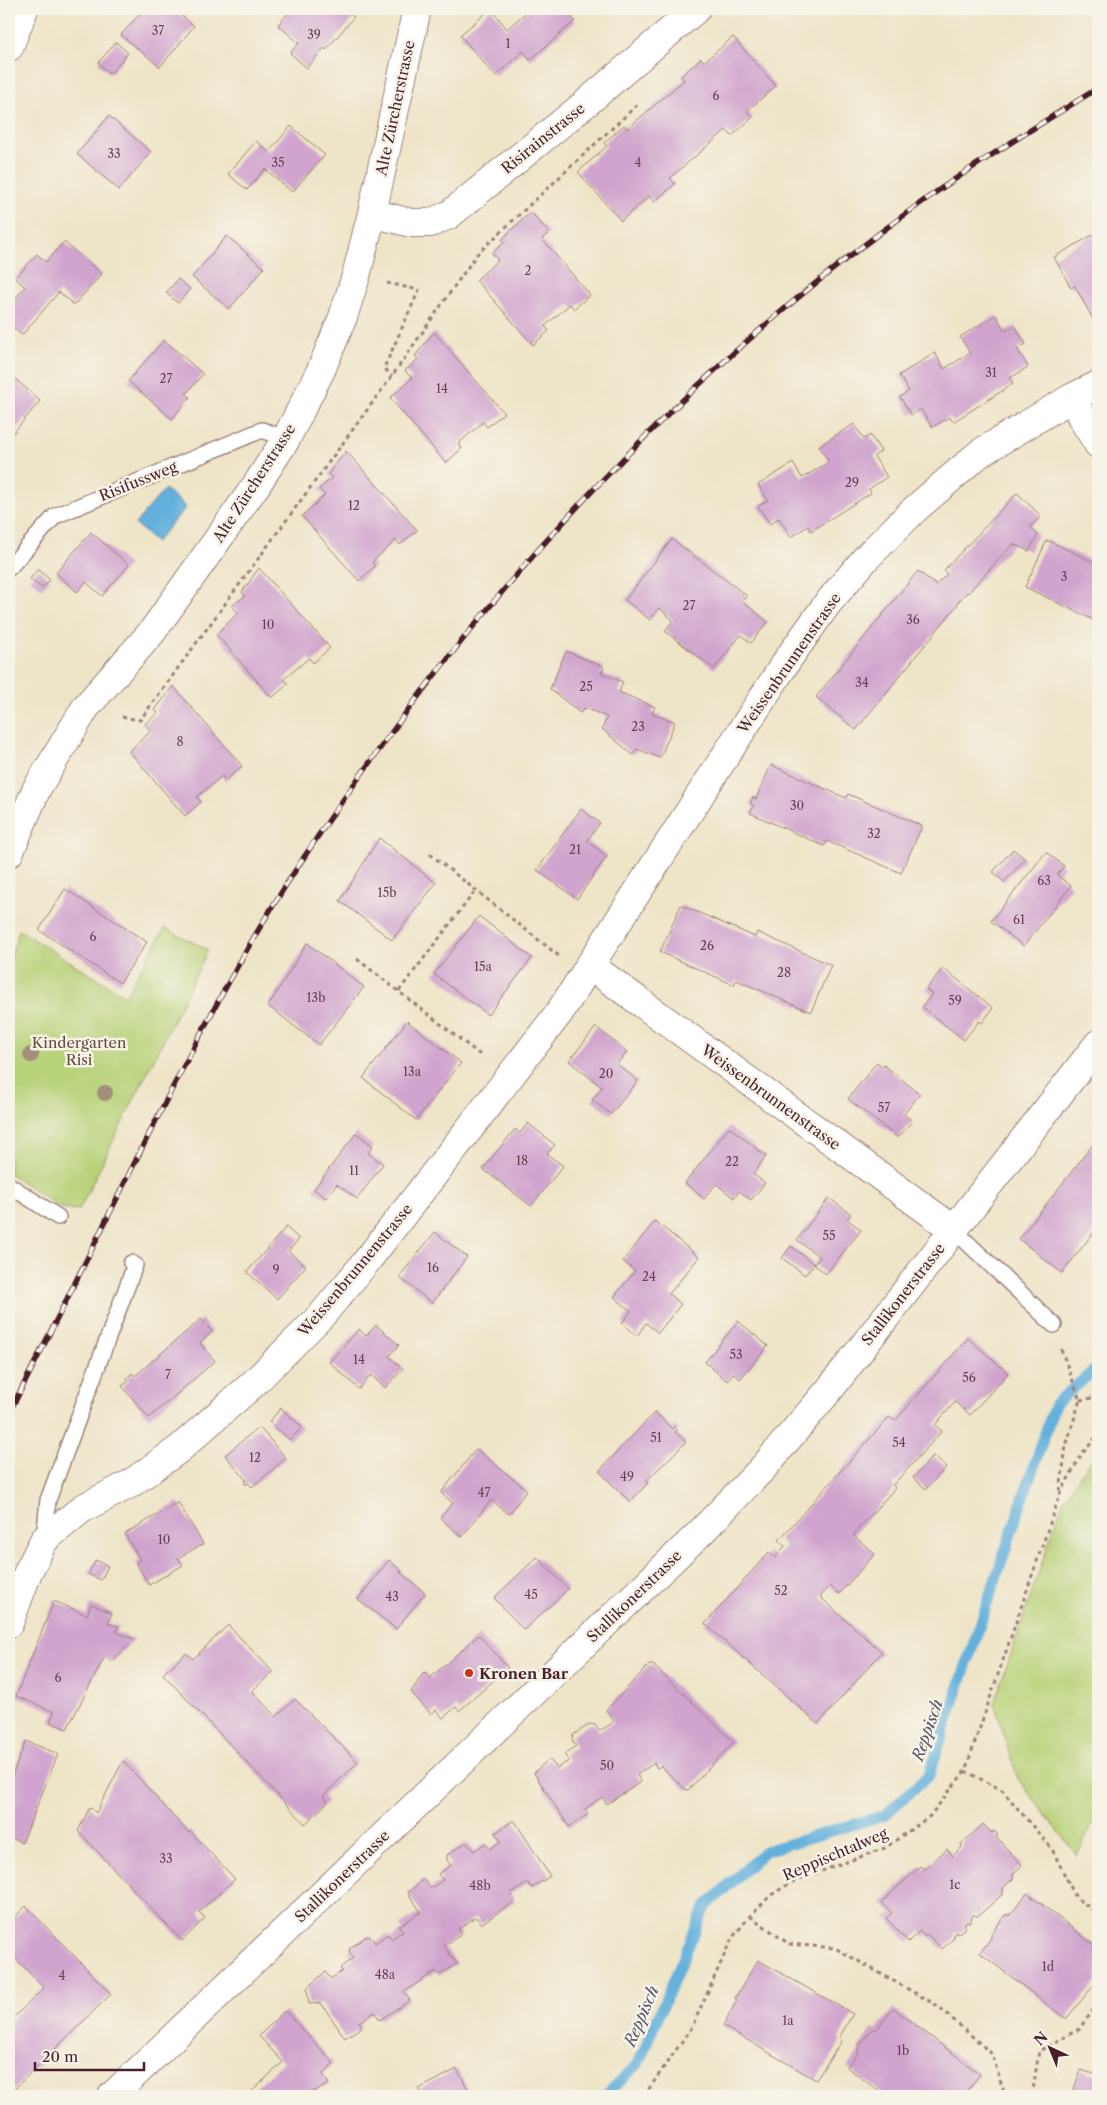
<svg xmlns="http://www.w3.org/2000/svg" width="1107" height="2105" font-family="'Libre Caslon Text',serif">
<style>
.green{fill:#b8d278;stroke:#817852}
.water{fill:#64b0dd;stroke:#576884}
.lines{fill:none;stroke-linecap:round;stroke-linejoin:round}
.stream{stroke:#64b0dd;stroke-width:11}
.building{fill:#d0a4ce}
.service-casing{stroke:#9c8279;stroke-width:18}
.minor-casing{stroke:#9c8279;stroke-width:30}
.tertiary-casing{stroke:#9c8279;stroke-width:30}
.path{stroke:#9c8279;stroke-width:3;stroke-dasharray:4 4;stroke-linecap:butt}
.service{stroke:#fff;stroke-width:15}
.minor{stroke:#fff;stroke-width:28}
.tertiary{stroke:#fff;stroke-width:28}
.rail-casing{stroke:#4a1f2b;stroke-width:5.5}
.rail{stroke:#f7f3e8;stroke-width:4;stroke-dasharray:11;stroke-linecap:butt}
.tree{fill:#a3907c}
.poi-dot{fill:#c8321e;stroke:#f7f3e8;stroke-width:2}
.labels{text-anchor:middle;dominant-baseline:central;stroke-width:5;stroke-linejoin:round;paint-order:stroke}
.number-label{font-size:12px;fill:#6c4054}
.street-label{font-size:15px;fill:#4a1f2b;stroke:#f7f3e8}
.park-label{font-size:15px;fill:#664c3e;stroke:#f7f3e8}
.poi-label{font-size:15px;font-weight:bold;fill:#4a1f2b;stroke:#f7f3e8;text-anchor:start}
.water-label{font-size:16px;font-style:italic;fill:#535269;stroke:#f7f3e8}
</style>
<rect width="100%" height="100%" fill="#f7f3e8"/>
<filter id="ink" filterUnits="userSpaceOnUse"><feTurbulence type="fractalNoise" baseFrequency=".02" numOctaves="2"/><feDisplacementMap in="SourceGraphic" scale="10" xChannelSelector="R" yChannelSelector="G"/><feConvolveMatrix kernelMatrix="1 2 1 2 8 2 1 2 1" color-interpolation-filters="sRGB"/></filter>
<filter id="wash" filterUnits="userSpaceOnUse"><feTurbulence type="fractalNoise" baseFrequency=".0096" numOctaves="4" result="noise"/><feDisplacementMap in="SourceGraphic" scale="20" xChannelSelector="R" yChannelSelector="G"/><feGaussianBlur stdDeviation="1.12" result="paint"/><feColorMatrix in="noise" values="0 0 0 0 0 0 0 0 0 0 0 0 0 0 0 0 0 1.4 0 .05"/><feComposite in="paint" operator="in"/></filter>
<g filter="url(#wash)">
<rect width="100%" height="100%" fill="#eee4c7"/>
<!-- green -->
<path class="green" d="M165,928L208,950L79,1210L61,1208L9,1173V963L19,930L125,996Z
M1098,1450V1814L1077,1855L1018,1779L994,1703L1064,1499Z"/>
<!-- water -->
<path class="water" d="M165,489L186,507L156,542L135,524Z"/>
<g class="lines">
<!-- stream -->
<path class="stream" d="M605,2096L638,2064L705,1907L765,1851L885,1815L929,1775L1055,1404L1098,1367"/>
</g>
<g id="blocks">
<!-- building -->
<path class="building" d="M144,9H174L194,26L160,67L121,35Z
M292,9H345L354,17L326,50L324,48L307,68L290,53L299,43L278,25Z
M491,9L507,29L530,9H572L568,13L575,21L530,60L523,51L495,76L460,35Z
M733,37L776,86L747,111L753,117L732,136L726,130L670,178L675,184L654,202L649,196L621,221L578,172L607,146L604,143L624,125L627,129L684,80L681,76L701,58L704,62Z
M116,42L128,53L110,74L98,63Z
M109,116L151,152L119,190L77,154Z
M291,126L325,155L292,192L265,169L247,190L228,174L256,141L269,152Z
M531,212L549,233L542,239L590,295L574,309L570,304L545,326L549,331L533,345L476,280L498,260L492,253L505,242L502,240L508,233Z
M1098,232V322L1095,323L1075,286L1071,288L1054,257Z
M227,236L264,268L229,309L192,277Z
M64,242L102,274L74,305L59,292L22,335L9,324V306L25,287L15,278L37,254L46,262Z
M178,279L190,289L178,303L166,293Z
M996,315L1005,331L1015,326L1026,344L1017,349L1028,367L1010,378L1013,384L953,422L950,417L932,427L921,409L911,415L900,397L909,391L899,375L935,353L944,369L970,353L960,337Z
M434,332L504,413L487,427L483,422L458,444L462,448L446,463L390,398L412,378L405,371L418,359L415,356Z
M164,340L203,374L186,394L190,397L172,419L128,381Z
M9,373L40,401L9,438Z
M854,424L864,439L870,435L881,451L874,456L887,477L869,489L871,493L811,531L808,526L791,537L779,518L770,524L758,506L768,500L758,485L793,463L802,478L829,462L819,446Z
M346,451L417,530L400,545L396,540L372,562L375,566L359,581L302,516L325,495L319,489L332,478L328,474Z
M1017,493L1041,516L1030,527L1038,535L1029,551L1013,544L968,593L967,592L957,603L958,604L856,730L816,697L918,571L936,585L947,574L944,570Z
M91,532L129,565L102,596L86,582L77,592L56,573Z
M672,539L747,596L742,601L768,622L751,643L741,635L714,669L665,631L673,620L659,608L650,620L625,600Z
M1047,540L1098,564V622L1025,587Z
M259,568L330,648L313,663L309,658L284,679L288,684L272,698L216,634L238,613L232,606L245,596L242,592Z
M38,569L50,580L42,588L30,579Z
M566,651L604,667L601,673L623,682L619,692L655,707L652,713L675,722L660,758L637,749L633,755L602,729L607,717L585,708L580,713L550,689Z
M173,686L242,766L225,781L222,776L197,797L201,802L185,816L129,751L151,731L145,724L158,713L155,710Z
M771,765L846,798L848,794L922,826L901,873L827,841L824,846L750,813L754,806L750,804L753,797L756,799Z
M581,809L600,823L587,841L607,856L577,899L537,870Z
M379,838L436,883L392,940L340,901Z
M1013,849L1025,859L1004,882L993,872Z
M1046,852L1064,866L1057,875L1071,886L1024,946L991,921Z
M65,889L147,942L120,983L39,930Z
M681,905L755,937L757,932L831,965L811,1012L736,980L734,985L660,952Z
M479,916L532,958L488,1015L434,974Z
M307,943L364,987L319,1045L268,1006Z
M943,968L993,1008L982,1023L979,1021L964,1040L922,1007L932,994L926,989Z
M407,1021L461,1063L416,1120L363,1078Z
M596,1027L627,1052L617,1064L638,1081L611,1114L592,1100L602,1087L569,1061Z
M877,1062L883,1067L884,1065L920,1094L904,1114L912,1121L898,1138L848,1099Z
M528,1123L555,1145L547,1154L563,1166L531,1206L483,1169L515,1129L520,1133Z
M729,1127L766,1156L753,1174L765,1183L751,1200L739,1191L734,1198L716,1184L704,1199L685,1183Z
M356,1133L373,1146L368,1153L383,1164L357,1199L337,1184L326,1198L314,1189Z
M1098,1138V1227L1062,1273L1019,1239Z
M829,1198L851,1214L847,1219L861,1230L826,1274L814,1264L820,1257L797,1240Z
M655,1221L699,1257L669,1294L681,1304L658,1333L646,1323L637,1336L622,1323L631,1311L614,1297L635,1271L623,1261Z
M286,1227L299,1239L288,1251L306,1266L277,1299L247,1272Z
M435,1232L467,1257L432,1303L399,1277Z
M791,1246L814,1264L805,1275L782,1258Z
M201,1319L212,1332L200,1343L215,1361L149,1418L122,1386L129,1381L127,1378L132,1373L135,1376Z
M738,1321L768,1346L740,1379L733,1373L727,1381L705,1362Z
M376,1325L399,1345L389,1356L403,1369L385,1388L371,1375L359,1389L329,1362L359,1329L366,1336Z
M968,1338L1008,1373L970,1415L955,1402L935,1425L942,1431L893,1485L895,1488L853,1535L875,1554L839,1594L830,1586L820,1597L882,1652L818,1724L705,1624L769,1552L775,1558L785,1546L779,1540L889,1417L895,1421Z
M281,1408L302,1427L290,1440L269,1422Z
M655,1412L672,1429L675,1426L678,1429L675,1432L686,1442L646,1481L648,1483L630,1502L599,1471Z
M259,1427L286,1458L252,1487L248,1483L246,1485L244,1483L246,1480L225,1455Z
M476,1449L527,1490L509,1514L491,1500L462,1537L440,1518L453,1503L441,1493Z
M933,1456L946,1467L926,1489L913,1478Z
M178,1502L203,1544L178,1558L183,1565L149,1585L136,1563L140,1560L125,1534Z
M537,1557L568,1589L524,1630L494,1598Z
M96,1560L108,1566L101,1580L88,1574Z
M389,1560L402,1571L400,1572L425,1593L396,1629L358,1599Z
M54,1601L87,1615L91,1604L112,1613L108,1623L119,1627L116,1632L134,1639L113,1661L104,1658L67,1729L50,1722L54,1712L16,1696Z
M228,1625L273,1672L252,1691L276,1717L295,1699L358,1762L323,1796L328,1802L305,1824L163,1674L186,1653L193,1659Z
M479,1635L508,1668L459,1711L456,1707L443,1718L436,1710L431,1714L411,1692L424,1672L430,1678Z
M649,1665H653L733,1741L732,1744L688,1790L685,1789L661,1766L657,1768L654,1763L637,1775L641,1782L607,1804L602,1797L585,1809L588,1814L569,1827L534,1773L549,1759L557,1768L569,1761L564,1754L576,1746L572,1740L573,1735L590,1724L595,1725L599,1731L611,1724L614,1721L606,1710Z
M26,1741L58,1754L22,1843L9,1837V1783Z
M123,1761L189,1833L190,1831L235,1879L199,1912L205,1918L182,1941L78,1831L90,1807L96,1813Z
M514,1820L550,1876L532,1888L528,1883L510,1894L515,1901L481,1924L476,1917L458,1929L462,1934L444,1946L457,1964L439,1975L436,1971L404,1992L410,2000L380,2020L375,2012L359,2022L362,2027L345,2038L321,2003L309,2004L307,1988L325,1972L331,1979L342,1971L340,1968L353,1958L349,1953L350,1948L367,1936L371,1937L375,1943L388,1934L391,1939L403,1931L399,1926L421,1912L408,1893L423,1879L431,1888L443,1880L438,1874L451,1865L447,1860V1855L465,1843L469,1844L474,1851L486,1843L490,1849L501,1841L495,1833Z
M983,1824L992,1833L994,1831L998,1835L996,1837L1022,1865L1013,1874V1879L1003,1888V1894L978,1916L972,1915L971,1922H965V1928L959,1933H954V1938L942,1949L927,1934L925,1937L920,1931L908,1942L886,1918L892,1913L881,1903L920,1866L924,1869L947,1849L953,1856L962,1847L961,1844Z
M1027,1893L1098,1948V1980L1066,2019L980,1953L991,1938V1934L1005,1915H1010Z
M26,1906L111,1994L9,2094V2022L44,1988L14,1957L9,1962V1923Z
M758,1960L853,2014L840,2036L841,2042L816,2080L723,2026L737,2000L735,1998Z
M893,2008L980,2074L963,2096H885L847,2067L859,2052L858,2048L871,2030L877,2029Z
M283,2012H286L333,2062V2064L323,2074L329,2084L305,2096H247L283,2062L259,2036Z
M457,2069L472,2096H423L419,2089Z
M1080,2070L1098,2075V2096H1072Z"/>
</g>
</g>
<g filter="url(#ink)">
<use href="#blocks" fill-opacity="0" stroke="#9c8279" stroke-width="1"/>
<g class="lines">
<!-- service casing -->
<g class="service-casing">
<path id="service" d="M9,568L55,516L262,430L286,439
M9,1185L58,1217
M953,1229L1054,1325
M44,1540L48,1500L135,1265L131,1263"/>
</g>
<!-- minor casing -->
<g class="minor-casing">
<path id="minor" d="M9,47L24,9
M372,213L411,223H430L449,215L585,104L696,9
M1073,397L1082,418L1098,444
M9,853L37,788L86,707L152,632L257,484L286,439L321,370L343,317L356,276L372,213L417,9
M589,965L953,1229
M9,1623L28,1572L44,1540L83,1508L130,1484L178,1450L253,1384L322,1315L366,1262L559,1013L788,659L827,604L867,557L914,510L980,453L1073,397L1098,385"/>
</g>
<!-- tertiary casing -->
<g class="tertiary-casing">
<path id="tertiary" d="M112,2096L701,1532L763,1468L830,1389L1098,1044"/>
</g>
<!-- path -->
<path class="path" d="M387,283L419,290L384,368L392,376
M122,717L140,720L392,376L477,254L637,105
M430,854L559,956
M357,959L483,1057
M399,991L476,890
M1080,1400L1098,1397
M1060,1491L1066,1446L1080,1400L1061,1349
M965,1771L1002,1790L1052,1849L1076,1898L1098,1913
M750,1916L789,1944L835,1948L938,2006L992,2054L1005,2096
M644,2096L692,2027L732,1938L750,1916L771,1895L794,1881L885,1848L930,1816L965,1771L1060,1494L1081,1455L1098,1435
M1032,2096L1039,2051L1079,2029L1098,2004"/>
<!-- service -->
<use href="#service" class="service"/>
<!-- minor -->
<use href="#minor" class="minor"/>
<!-- tertiary -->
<use href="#tertiary" class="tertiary"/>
<!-- rail casing -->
<g class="rail-casing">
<path id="rail" d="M9,1413C89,1260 160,1103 245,953C283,886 325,824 370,762C522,548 708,355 922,202C979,161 1039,125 1098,88"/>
</g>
<!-- rail -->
<use href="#rail" class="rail"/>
</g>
<!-- trees -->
<g class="tree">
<circle cx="31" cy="1055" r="8"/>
<circle cx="105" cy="1093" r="8"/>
</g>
</g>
<!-- markers -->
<circle class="poi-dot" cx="469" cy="1673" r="5"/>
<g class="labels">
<!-- number labels -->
<g class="number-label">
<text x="158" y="30">37</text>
<text x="314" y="34">39</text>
<text x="508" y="43">1</text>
<text x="716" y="95">6</text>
<text x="114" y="153">33</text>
<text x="278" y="162">35</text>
<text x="638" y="162">4</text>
<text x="528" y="270">2</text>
<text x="991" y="372">31</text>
<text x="166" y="378">27</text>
<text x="442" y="388">14</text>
<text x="852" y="482">29</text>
<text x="354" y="505">12</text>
<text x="1064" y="576">3</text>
<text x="689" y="605">27</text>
<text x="913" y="619">36</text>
<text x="268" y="624">10</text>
<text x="862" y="682">34</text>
<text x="586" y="686">25</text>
<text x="638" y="726">23</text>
<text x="180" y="741">8</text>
<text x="797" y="805">30</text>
<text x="874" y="833">32</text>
<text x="575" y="849">21</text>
<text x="1044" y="880">63</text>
<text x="387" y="892">15b</text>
<text x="1019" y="919">61</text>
<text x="93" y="936">6</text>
<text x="707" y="945">26</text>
<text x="483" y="966">15a</text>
<text x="784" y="972">28</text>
<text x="316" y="997">13b</text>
<text x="955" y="1000">59</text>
<text x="412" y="1071">13a</text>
<text x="606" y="1073">20</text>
<text x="884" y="1107">57</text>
<text x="522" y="1160">18</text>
<text x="732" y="1161">22</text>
<text x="354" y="1170">11</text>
<text x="829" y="1235">55</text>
<text x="433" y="1267">16</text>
<text x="276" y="1269">9</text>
<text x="649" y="1276">24</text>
<text x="736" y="1354">53</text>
<text x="359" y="1359">14</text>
<text x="168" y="1374">7</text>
<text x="969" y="1377">56</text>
<text x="656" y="1437">51</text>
<text x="899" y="1442">54</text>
<text x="255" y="1457">12</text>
<text x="627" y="1476">49</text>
<text x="484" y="1492">47</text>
<text x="164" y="1539">10</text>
<text x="781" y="1590">52</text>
<text x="531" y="1594">45</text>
<text x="392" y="1596">43</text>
<text x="58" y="1677">6</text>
<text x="607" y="1765">50</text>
<text x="166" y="1858">33</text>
<text x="955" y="1884">1c</text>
<text x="480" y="1885">48b</text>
<text x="1048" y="1966">1d</text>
<text x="385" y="1974">48a</text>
<text x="62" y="1975">4</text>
<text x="788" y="2020">1a</text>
<text x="903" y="2050">1b</text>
</g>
<!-- street labels -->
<g class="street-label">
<text transform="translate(395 108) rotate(-78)">Alte Zürcherstrasse</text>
<text transform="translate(543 138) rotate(-39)">Risirainstrasse</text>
<text transform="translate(138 481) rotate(-22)">Risifussweg</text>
<text transform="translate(254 483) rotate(-57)">Alte Zürcherstrasse</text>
<text transform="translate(789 663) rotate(-55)">Weissenbrunnenstrasse</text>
<text transform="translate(771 1097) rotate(36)">Weissenbrunnenstrasse</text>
<text transform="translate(355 1270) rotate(-50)">Weissenbrunnenstrasse</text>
<text transform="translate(903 1294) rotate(-52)">Stallikonerstrasse</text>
<text transform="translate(634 1596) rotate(-44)">Stallikonerstrasse</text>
<text transform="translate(835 1854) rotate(-23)">Reppischtalweg</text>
<text transform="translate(342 1876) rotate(-44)">Stallikonerstrasse</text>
</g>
<!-- park labels -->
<g class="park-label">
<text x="79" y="1042">Kindergarten<tspan x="79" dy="17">Risi</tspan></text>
</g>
<!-- poi labels -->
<g class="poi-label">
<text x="479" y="1673">Kronen Bar</text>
</g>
<!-- water labels -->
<g class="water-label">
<text transform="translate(927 1730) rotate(-71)">Reppisch</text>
<text transform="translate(641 2016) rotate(-67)">Reppisch</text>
</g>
</g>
<!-- margin -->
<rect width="1107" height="2105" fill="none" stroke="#f7f3e8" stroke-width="30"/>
<!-- north arrow -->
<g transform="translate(1050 2048) rotate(316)" stroke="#f7f3e8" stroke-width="4" paint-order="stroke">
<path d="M0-4L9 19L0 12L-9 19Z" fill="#4a1f2b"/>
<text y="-8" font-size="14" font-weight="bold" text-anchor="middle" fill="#4a1f2b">N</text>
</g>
<!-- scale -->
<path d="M35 2062v8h109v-8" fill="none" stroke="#4a1f2b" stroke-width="2.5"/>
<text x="42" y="2062" font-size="15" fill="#4a1f2b" stroke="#f7f3e8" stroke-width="4" paint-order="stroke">20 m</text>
</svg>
